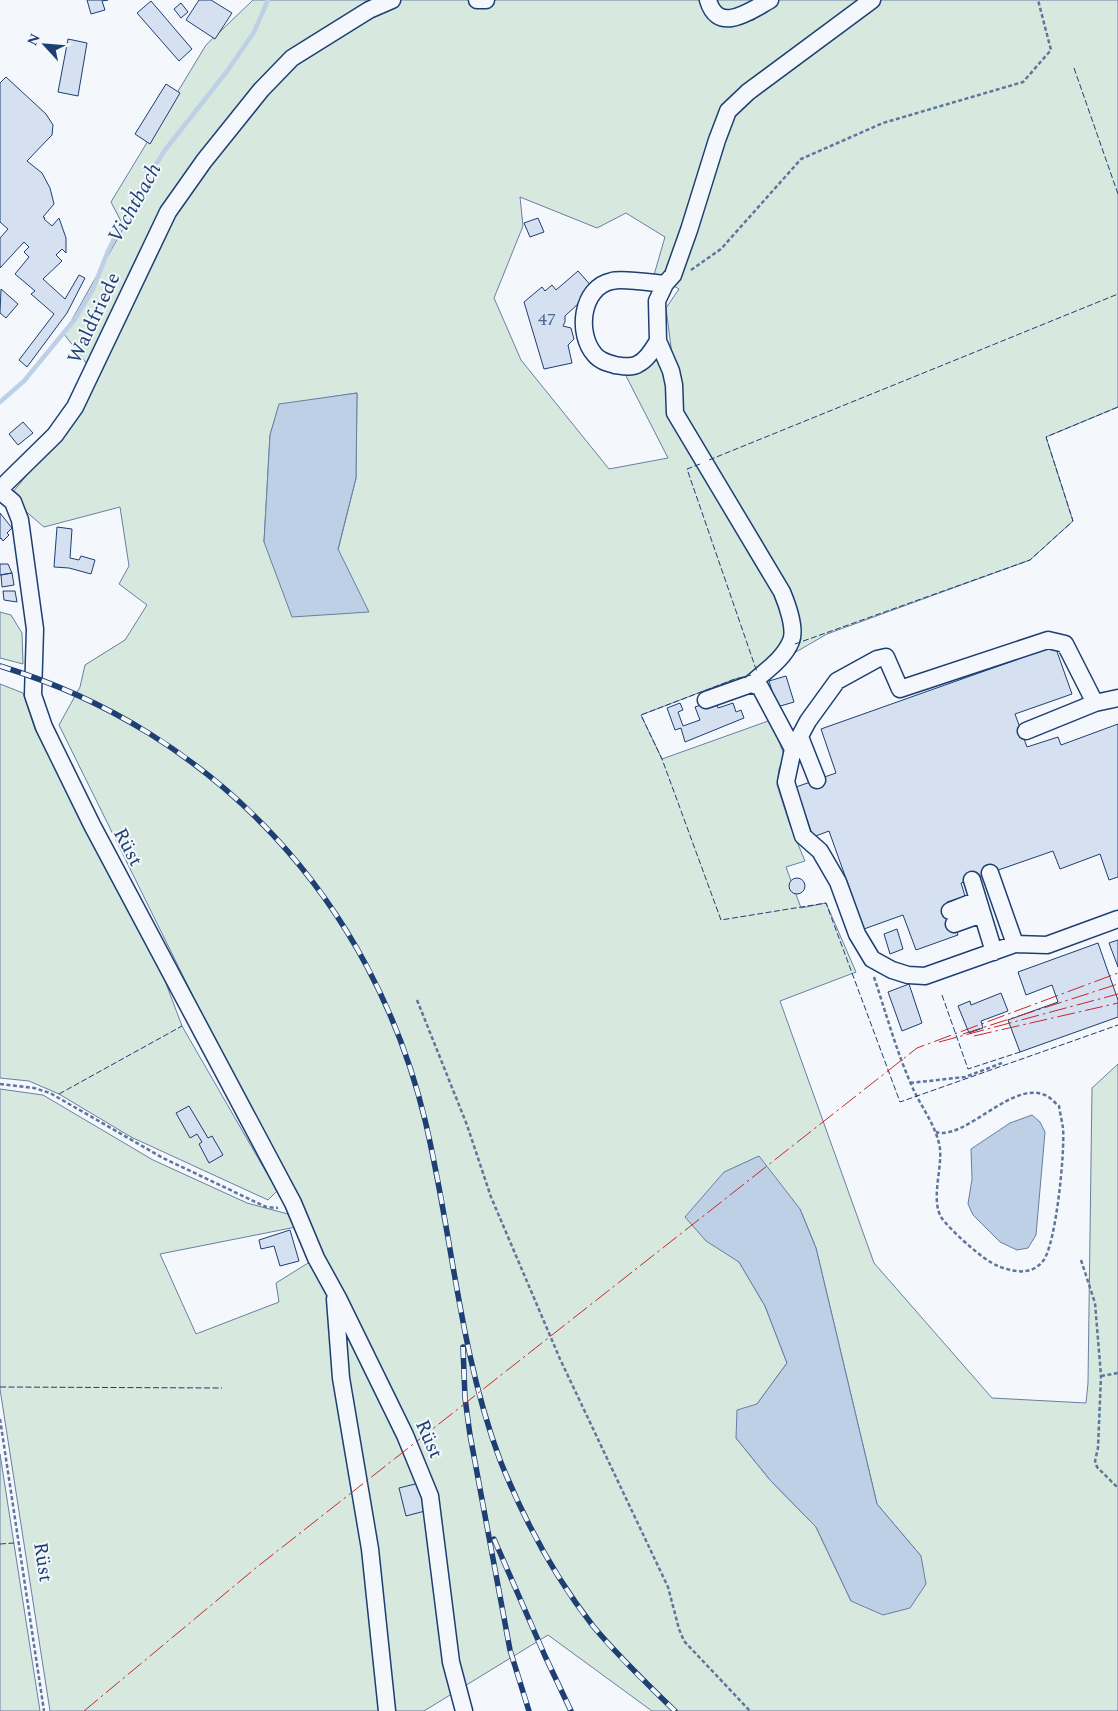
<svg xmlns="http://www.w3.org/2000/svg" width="1118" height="1711" font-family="Spectral,serif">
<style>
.green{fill:#d7e8df;stroke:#687fa3;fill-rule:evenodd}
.water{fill:#bed0e5;stroke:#687fa3}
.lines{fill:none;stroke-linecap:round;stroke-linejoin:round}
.stream{stroke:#bed0e5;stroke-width:4.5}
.building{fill:#d5e0f0;stroke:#1d3f73}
.minor-casing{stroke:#1d3f73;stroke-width:19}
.path{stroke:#5e769c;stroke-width:2.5;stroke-dasharray:4 2.5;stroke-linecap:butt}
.minor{stroke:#f4f7fb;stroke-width:16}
.rail-casing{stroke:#1d3f73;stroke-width:5.5}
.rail{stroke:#f4f7fb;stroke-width:4;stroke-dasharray:11;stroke-linecap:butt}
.fence{stroke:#1d3f73;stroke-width:1;stroke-dasharray:6 2.5;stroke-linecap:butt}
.power{stroke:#c62828;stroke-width:1;stroke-dasharray:18 4 2.5 4;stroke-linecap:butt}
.labels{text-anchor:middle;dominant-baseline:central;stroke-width:4;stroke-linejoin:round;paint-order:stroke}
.number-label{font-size:18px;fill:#4b6792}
.street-label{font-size:20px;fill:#1d3f73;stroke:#f4f7fb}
.water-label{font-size:21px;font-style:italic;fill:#1d3f73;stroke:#f4f7fb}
</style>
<rect width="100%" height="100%" fill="#f4f7fb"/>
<!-- green -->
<path class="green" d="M253,0H1118V407L1046,437L1073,521L1030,560L827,634L758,674L735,679L641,715L662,759L771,720L784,755L779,769L777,785L790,825L805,861L786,867L801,908L826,903L856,972L780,1001L874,1263L992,1398L1086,1403L1088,1383L1092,1088L1118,1064V1711H652L548,1635L424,1711H50L0,1389V1089L43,1095L153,1160L247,1203L288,1214L296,1227L160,1254L196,1334L279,1302L276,1283L321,1255L59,725L80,687L85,665L125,640L147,605L119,584L129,566L120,507L44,527L9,497L56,439L87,364L64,334L124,227L111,202L206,45ZM520,197L597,228L626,213L665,237L654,275L679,289L666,308L672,355L623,370L668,458L609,469L521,360L494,298L523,226ZM357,393L356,478L338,550L264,542L270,435L279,405ZM800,1209L816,1248L877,1504L921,1556L851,1601L816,1527L770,1480L736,1438L757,1404L787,1363L765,1306L739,1262Z
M0,612L11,615L22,633L23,664L0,658Z
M0,684L23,693L35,729L135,901L182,1026L277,1191L268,1200L131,1137L59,1094L29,1081L0,1078Z
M0,1454L40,1711H0Z"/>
<!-- water -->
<path class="water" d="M357,393L356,478L338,549L369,612L292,617L264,542L270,435L279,404Z
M1032,1115L1040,1122L1045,1132L1036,1235L1028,1248L1017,1250L1000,1242L973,1215L968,1204L972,1179L971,1149L1010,1123Z
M759,1156L800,1209L816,1248L877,1504L921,1556L926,1584L910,1608L883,1615L851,1601L816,1527L770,1480L736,1438L737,1410L757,1404L787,1363L765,1306L739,1262L706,1241L685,1217L724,1172Z"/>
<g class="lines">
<!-- stream -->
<path class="stream" d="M0,402L24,381L75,319L93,289L108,251L133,201L165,150L228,70L254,32L268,0"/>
</g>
<!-- building -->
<path class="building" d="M87,0H108L102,1L105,10L91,14Z
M199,0H211L232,13L215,39L186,20Z
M151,1L192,49L179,61L137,13Z
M181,3L188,12L181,18L174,9Z
M68,39L87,43L78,96L58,92Z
M6,77L46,114L53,125L52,135L49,138L27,161L42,173L50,188L54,204L43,217L45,218L44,219L52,226L59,218L66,238V253L62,249L56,255L62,261L43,279L65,299L79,275L85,278L67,313L27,367L19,360L54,314L31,294L35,291L15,274L29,257L24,252L29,247L24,242L0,268V238L8,229L0,222V83Z
M166,84L180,93L150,144L135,134Z
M538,218L544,232L530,237L524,223Z
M578,271L594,289L565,316V322L563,326L571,328L574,339L568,345L572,363L544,369L524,302L542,287L545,291L552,285L556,290Z
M1,289L18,304L6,318L0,313Z
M23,422L33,433L18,445L9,434Z
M0,513L12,528L7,533L9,535L3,541L1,538L0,539Z
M57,527L72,529L70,558L79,560L81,556L95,560L91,574L69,568L54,567Z
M0,564H8L12,573L0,575Z
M12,573L14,585L2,587L1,575Z
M3,591H15L17,602L4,600Z
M1055,646L1072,694L1015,714L1027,747L1058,737L1061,745L1118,724V877L1109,880L1100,854L1060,869L1053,851L961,883L965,896L947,902L958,935L916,950L903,915L864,929L829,831L813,837L796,787L836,773L821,729Z
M786,676L794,702L777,707L769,681Z
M715,700L718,708L733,703L736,712L741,710L744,718L685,742L681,728L675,730L667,708L680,703L683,710L678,712L683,726L700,720L695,707Z
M789 886a8 8 0 1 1 16 0a8 8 0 1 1-16 0Z
M897,929L903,949L890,954L884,934Z
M1118,940V967L1109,943Z
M1098,943L1118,1000V1017L1020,1052L1008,1020L1058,1002L1052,985L1026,995L1018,972Z
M909,984L922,1023L902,1031L888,992Z
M1001,993L1008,1011L981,1021L983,1028L969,1033L958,1006L970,1001L971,1005Z
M189,1106L208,1138L212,1136L223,1155L209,1163L199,1144L202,1142L197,1134L190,1138L176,1113Z
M290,1230L299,1261L280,1266L274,1246L261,1249L259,1240Z
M419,1483L425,1511L406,1516L399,1488Z"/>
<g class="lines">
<!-- minor casing -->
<g class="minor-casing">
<path id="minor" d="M477,0H486
M708,0C718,35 750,11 770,0
M658,341C653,349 647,360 638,364C632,368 622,366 615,365C608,363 600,361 595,355C576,334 581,287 612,281C622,278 653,283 665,284
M0,489L55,435L75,407L168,212L204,161L261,90L292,58L369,10L392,0
M0,491L13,502L20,520L35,629L33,695L44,727L92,825L293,1203L316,1258L338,1298L405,1435L430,1496L451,1662L464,1711
M751,684C764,672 784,659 791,641C796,629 787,604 782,592L675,413L674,385L671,371L658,341L657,301L665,284L673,275L689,230L717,140L728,111L748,92L872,0
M706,700L751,684L760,687L793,749
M1095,703L1118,698
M1026,731L1095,703L1065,644L1048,640L900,689L886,657L877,659L837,681L808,721L793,749L786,782L803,836L820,851L838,882L857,934L872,959L892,970L908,975L925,976L1015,944L1047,945L1118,919
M800,737L817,780
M990,873L1015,944
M972,880L994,952
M950,911L978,900
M954,924L982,914
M335,1299L341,1378L370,1549L387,1711"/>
</g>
<!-- path -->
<path class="path" d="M691,270L721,249L801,159L883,123L1023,82L1051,50L1038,0
M874,977C886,1013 896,1050 911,1084C920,1106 937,1126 940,1149C942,1169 931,1199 941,1217C949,1229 984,1261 998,1266C1013,1272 1031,1276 1043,1261C1056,1245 1065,1152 1063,1128C1062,1121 1060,1113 1059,1106C1055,1103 1051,1098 1047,1096C1013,1078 966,1141 936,1132
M417,1000L467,1125L491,1197L560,1359L668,1587L679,1629L684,1641L750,1711
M910,1083L965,1077L1002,1063
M0,1084L34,1088L50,1093L163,1158L266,1207L278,1208
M1081,1260L1095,1303L1101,1376L1098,1448L1095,1461L1097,1467L1118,1488
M1101,1376L1118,1373
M0,1419L44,1711"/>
<!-- minor -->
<use href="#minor" class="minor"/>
<!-- rail casing -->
<g class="rail-casing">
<path id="rail" d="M0,666C216,732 372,901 425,1120C452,1233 459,1350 500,1460C523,1518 554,1576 593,1626C618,1656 647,1684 675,1711
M463,1347L465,1398L470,1435L510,1650L529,1711
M494,1539L545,1656L571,1711"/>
</g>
<!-- rail -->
<use href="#rail" class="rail"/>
<!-- fence -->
<path class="fence" d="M1074,68L1118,194
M709,460L1118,294
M700,464L687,469L757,672
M795,644L1030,560L1073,521L1046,437L1118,407
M751,675L735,679L641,715L662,759L721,920L826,903L900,1102L1118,1025
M942,995L968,1069L1020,1052
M59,1094L182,1026
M0,1387L222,1388
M0,1544L14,1543"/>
<!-- power -->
<path class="power" d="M963,1034L1118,984
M974,1036L1118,1003
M939,1042L1118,994
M84,1711L257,1567L917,1048L1118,973"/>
</g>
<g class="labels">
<!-- number labels -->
<g class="number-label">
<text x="547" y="319">47</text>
</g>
<!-- street labels -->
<g class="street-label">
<text transform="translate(94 318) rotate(-65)">Waldfriede</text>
<text transform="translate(128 847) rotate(62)">Rüst</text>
<text transform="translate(429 1439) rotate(66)">Rüst</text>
<text transform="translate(43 1562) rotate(81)">Rüst</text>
</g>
<!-- water labels -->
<g class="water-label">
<text transform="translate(135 203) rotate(-61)">Vichtbach</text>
</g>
</g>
<!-- north arrow -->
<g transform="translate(45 45) rotate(296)" stroke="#f4f7fb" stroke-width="4" paint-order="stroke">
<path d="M0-4L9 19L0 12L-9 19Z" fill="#1d3f73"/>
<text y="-8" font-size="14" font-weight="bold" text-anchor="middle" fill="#1d3f73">N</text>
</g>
</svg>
